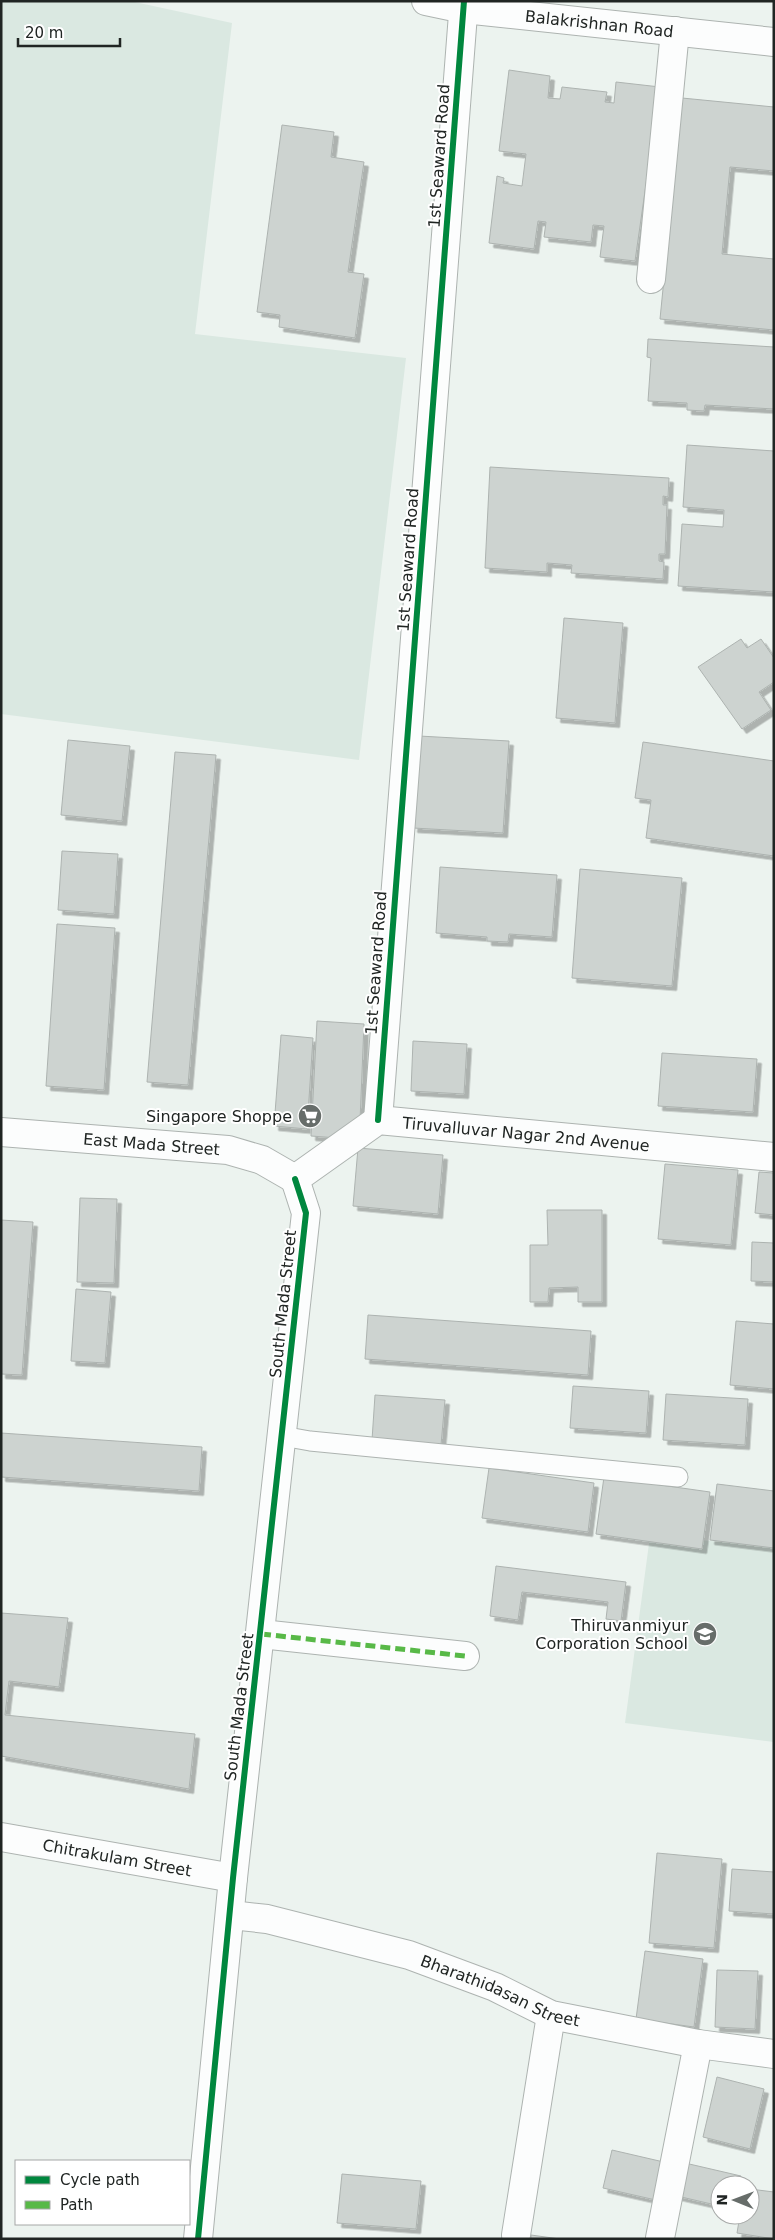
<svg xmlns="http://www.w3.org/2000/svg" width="775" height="2240" font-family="'DejaVu Sans',sans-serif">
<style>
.built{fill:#dae8e1}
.building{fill:#cdd3d0;stroke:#adb3b0;filter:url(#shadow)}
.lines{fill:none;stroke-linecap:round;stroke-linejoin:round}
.lane-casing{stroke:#adb3b0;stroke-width:21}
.street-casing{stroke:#adb3b0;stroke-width:30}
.secondary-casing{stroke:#adb3b0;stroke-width:30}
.lane{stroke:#fcfdfd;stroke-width:19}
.street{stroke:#fcfdfd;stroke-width:28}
.secondary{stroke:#fcfdfd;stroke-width:28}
.quiet{stroke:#58b947;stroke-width:5;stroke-dasharray:10 5;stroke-linecap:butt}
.cycleway-casing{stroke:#fff;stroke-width:9}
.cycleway{stroke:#00873e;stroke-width:6}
.labels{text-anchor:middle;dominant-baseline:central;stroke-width:4;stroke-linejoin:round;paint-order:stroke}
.street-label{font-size:16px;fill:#202523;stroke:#fff}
.poi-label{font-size:16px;fill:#202523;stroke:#fff;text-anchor:end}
</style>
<defs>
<filter id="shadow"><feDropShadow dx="4.5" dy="4.5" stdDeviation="0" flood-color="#0004"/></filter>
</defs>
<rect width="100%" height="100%" fill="#ecf3ef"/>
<!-- built -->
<path class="built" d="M1,1H130L232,23L195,334L406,358L359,760L1,714Z
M650,1536L774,1546V1742L625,1723Z"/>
<!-- building -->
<path class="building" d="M509,70L550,76L548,98L560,99L562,87L607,92L605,102L614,103L616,82L660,87L635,261L600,257L604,226L593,225L591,242L544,237L546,222L538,221L534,249L489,243L497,176L504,178L503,183L522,186L526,154L499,151Z
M682,98L774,107V171L730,167L722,254L774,259V330L660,319Z
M282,125L334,132L331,157L364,162L348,272L364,274L355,338L279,327L280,315L257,312Z
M648,339L774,347V409L705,405L704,411L687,410V403L648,401L651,358L647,357Z
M687,445L774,451V592L678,586L682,524L723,527L724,510L683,507Z
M490,467L669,478L668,497L663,496V505H667L665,554H659V561L664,562L663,579L571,573L572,565L547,563V572L485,568Z
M564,618L623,623L615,723L556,718Z
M741,639L747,648L761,639L774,658V682L759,692L771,710L742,729L698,667Z
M419,736L509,741L503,833L413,828Z
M68,740L130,746L122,821L61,815Z
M643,742L774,761V856L646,838L651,800L635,798Z
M175,752L216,755L188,1085L147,1082Z
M62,851L118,854L114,914L58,910Z
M440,867L557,875L552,937L509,934L508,942L487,941V937L436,933Z
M580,869L682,878L672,986L572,978Z
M57,924L115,928L104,1090L46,1086Z
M317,1021L364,1024L360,1121L338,1138L311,1136Z
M281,1035L313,1038L307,1129L274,1126Z
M413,1041L467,1044L464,1094L411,1091Z
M662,1053L757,1059L753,1112L658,1106Z
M358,1148L443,1155L438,1214L353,1206Z
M665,1164L738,1170L731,1245L658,1239Z
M759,1172L774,1173V1215L755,1213Z
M80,1198L117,1199L114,1283L77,1282Z
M547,1210H602V1302H578V1287L549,1288L548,1302H530V1245H548Z
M1,1220L33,1222L22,1375L1,1374Z
M752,1242L774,1243V1282L751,1281Z
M76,1289L111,1292L105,1363L71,1361Z
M368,1315L591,1331L588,1375L365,1359Z
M736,1321L774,1324V1389L730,1385Z
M573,1386L649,1391L646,1433L570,1428Z
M666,1394L748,1399L745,1445L663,1440Z
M375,1395L445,1400L441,1445L372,1440Z
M1,1433L202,1447L199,1491L1,1477Z
M489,1468L594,1483L588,1532L482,1518Z
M604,1477L710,1492L702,1549L596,1534Z
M717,1484L774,1491V1548L710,1540Z
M496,1566L626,1582L621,1621L606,1619L608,1602L522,1592L518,1620L490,1616Z
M1,1613L68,1618L59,1687L9,1681L5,1715L195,1734L189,1789L1,1756Z
M657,1853L722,1859L714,1948L649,1943Z
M732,1869L774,1872V1914L729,1911Z
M645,1951L703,1959L694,2027L636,2019Z
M717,1970L758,1971L755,2029L715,2027Z
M717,2077L764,2089L750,2149L703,2137Z
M612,2150L668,2163L660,2201L603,2188Z
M685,2163L741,2176L739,2185H720V2206L677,2196Z
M342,2174L421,2181L416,2229L337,2223Z
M750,2189L774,2192V2239L737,2233L740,2215H750Z
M531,2235L560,2239H531Z"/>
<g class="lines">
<!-- lane casing -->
<g class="lane-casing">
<path id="lane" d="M282,1436L310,1441L678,1477"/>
</g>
<!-- street casing -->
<g class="street-casing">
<g id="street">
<path id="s1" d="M426,1L464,9L774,42"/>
<path d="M651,279L675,31"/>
<path d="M378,1120L464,1"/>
<path id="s2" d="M1,1132L228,1150L262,1160L295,1179"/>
<path d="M261,1634L465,1656"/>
<path id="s3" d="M1,1837L233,1878"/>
<path id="s4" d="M231,1915L267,1919L409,1955L495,1987L551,2015L698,2044L774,2054"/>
<path d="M516,2235L551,2015"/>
<path d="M660,2238L698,2044"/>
</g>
</g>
<!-- secondary casing -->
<g class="secondary-casing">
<g id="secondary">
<path id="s5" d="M198,2239L233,1878L306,1213L295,1179L378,1120L774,1157"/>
</g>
</g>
<!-- lane -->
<use href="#lane" class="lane"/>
<!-- street -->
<use href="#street" class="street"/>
<!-- secondary -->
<use href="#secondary" class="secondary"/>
<!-- quiet -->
<path class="quiet" d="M261,1634L465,1656"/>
<!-- cycleway casing -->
<g class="cycleway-casing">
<path id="cycleway" d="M378,1120L464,1
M198,2239L233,1878L306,1213L295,1179"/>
</g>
<!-- cycleway -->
<use href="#cycleway" class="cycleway"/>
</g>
<!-- icons -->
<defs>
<g id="supermarket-disc" transform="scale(1.25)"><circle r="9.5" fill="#676d6a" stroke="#fff"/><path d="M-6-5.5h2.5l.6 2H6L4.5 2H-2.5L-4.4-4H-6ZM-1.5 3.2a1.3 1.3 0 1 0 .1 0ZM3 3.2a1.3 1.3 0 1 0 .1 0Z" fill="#fff"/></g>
<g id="school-disc" transform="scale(1.25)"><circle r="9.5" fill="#676d6a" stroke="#fff"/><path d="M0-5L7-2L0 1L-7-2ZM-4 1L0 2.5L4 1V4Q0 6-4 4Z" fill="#fff"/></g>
</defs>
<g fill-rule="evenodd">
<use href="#supermarket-disc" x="310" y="1116"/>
<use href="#school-disc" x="705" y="1634"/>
</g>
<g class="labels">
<!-- street labels -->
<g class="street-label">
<text stroke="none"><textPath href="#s1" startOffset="175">Balakrishnan Road</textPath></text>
<text transform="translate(439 156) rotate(-86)">1st Seaward Road</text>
<text transform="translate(408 560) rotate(-86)">1st Seaward Road</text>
<text transform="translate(376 963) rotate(-86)">1st Seaward Road</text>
<text stroke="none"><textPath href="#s5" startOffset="1318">Tiruvalluvar Nagar 2nd Avenue</textPath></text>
<text stroke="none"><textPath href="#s2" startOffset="151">East Mada Street</textPath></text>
<text transform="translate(283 1304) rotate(-84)">South Mada Street</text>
<text transform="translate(239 1707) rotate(-83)">South Mada Street</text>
<text stroke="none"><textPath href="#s3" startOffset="118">Chitrakulam Street</textPath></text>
<text stroke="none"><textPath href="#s4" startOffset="281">Bharathidasan Street</textPath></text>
</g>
<!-- poi labels -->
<g class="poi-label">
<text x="292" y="1116">Singapore Shoppe</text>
<text x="688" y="1625">Thiruvanmiyur<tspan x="688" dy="18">Corporation School</tspan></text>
</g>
</g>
<!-- border -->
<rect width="775" height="2240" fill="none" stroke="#202523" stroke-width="5"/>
<!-- legend -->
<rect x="15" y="2160" width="175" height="65" fill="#ffffff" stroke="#a6a8a7"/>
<rect x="25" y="2176" width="25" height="8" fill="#00873e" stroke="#a6a8a7"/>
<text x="60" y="2185" font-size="15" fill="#202523">Cycle path</text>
<rect x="25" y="2201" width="25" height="8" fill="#58b947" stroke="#a6a8a7"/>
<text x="60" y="2210" font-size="15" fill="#202523">Path</text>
<!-- north arrow -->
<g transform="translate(735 2200) rotate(271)"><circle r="24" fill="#ffffff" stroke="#a6a8a7"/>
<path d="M0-4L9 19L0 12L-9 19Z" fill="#676d6a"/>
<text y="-8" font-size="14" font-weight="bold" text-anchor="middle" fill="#202523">N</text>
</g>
<!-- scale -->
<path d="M18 38v8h102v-8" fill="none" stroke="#202523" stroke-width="2.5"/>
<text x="25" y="38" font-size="15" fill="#202523" stroke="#ffffff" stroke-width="4" paint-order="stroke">20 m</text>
</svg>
